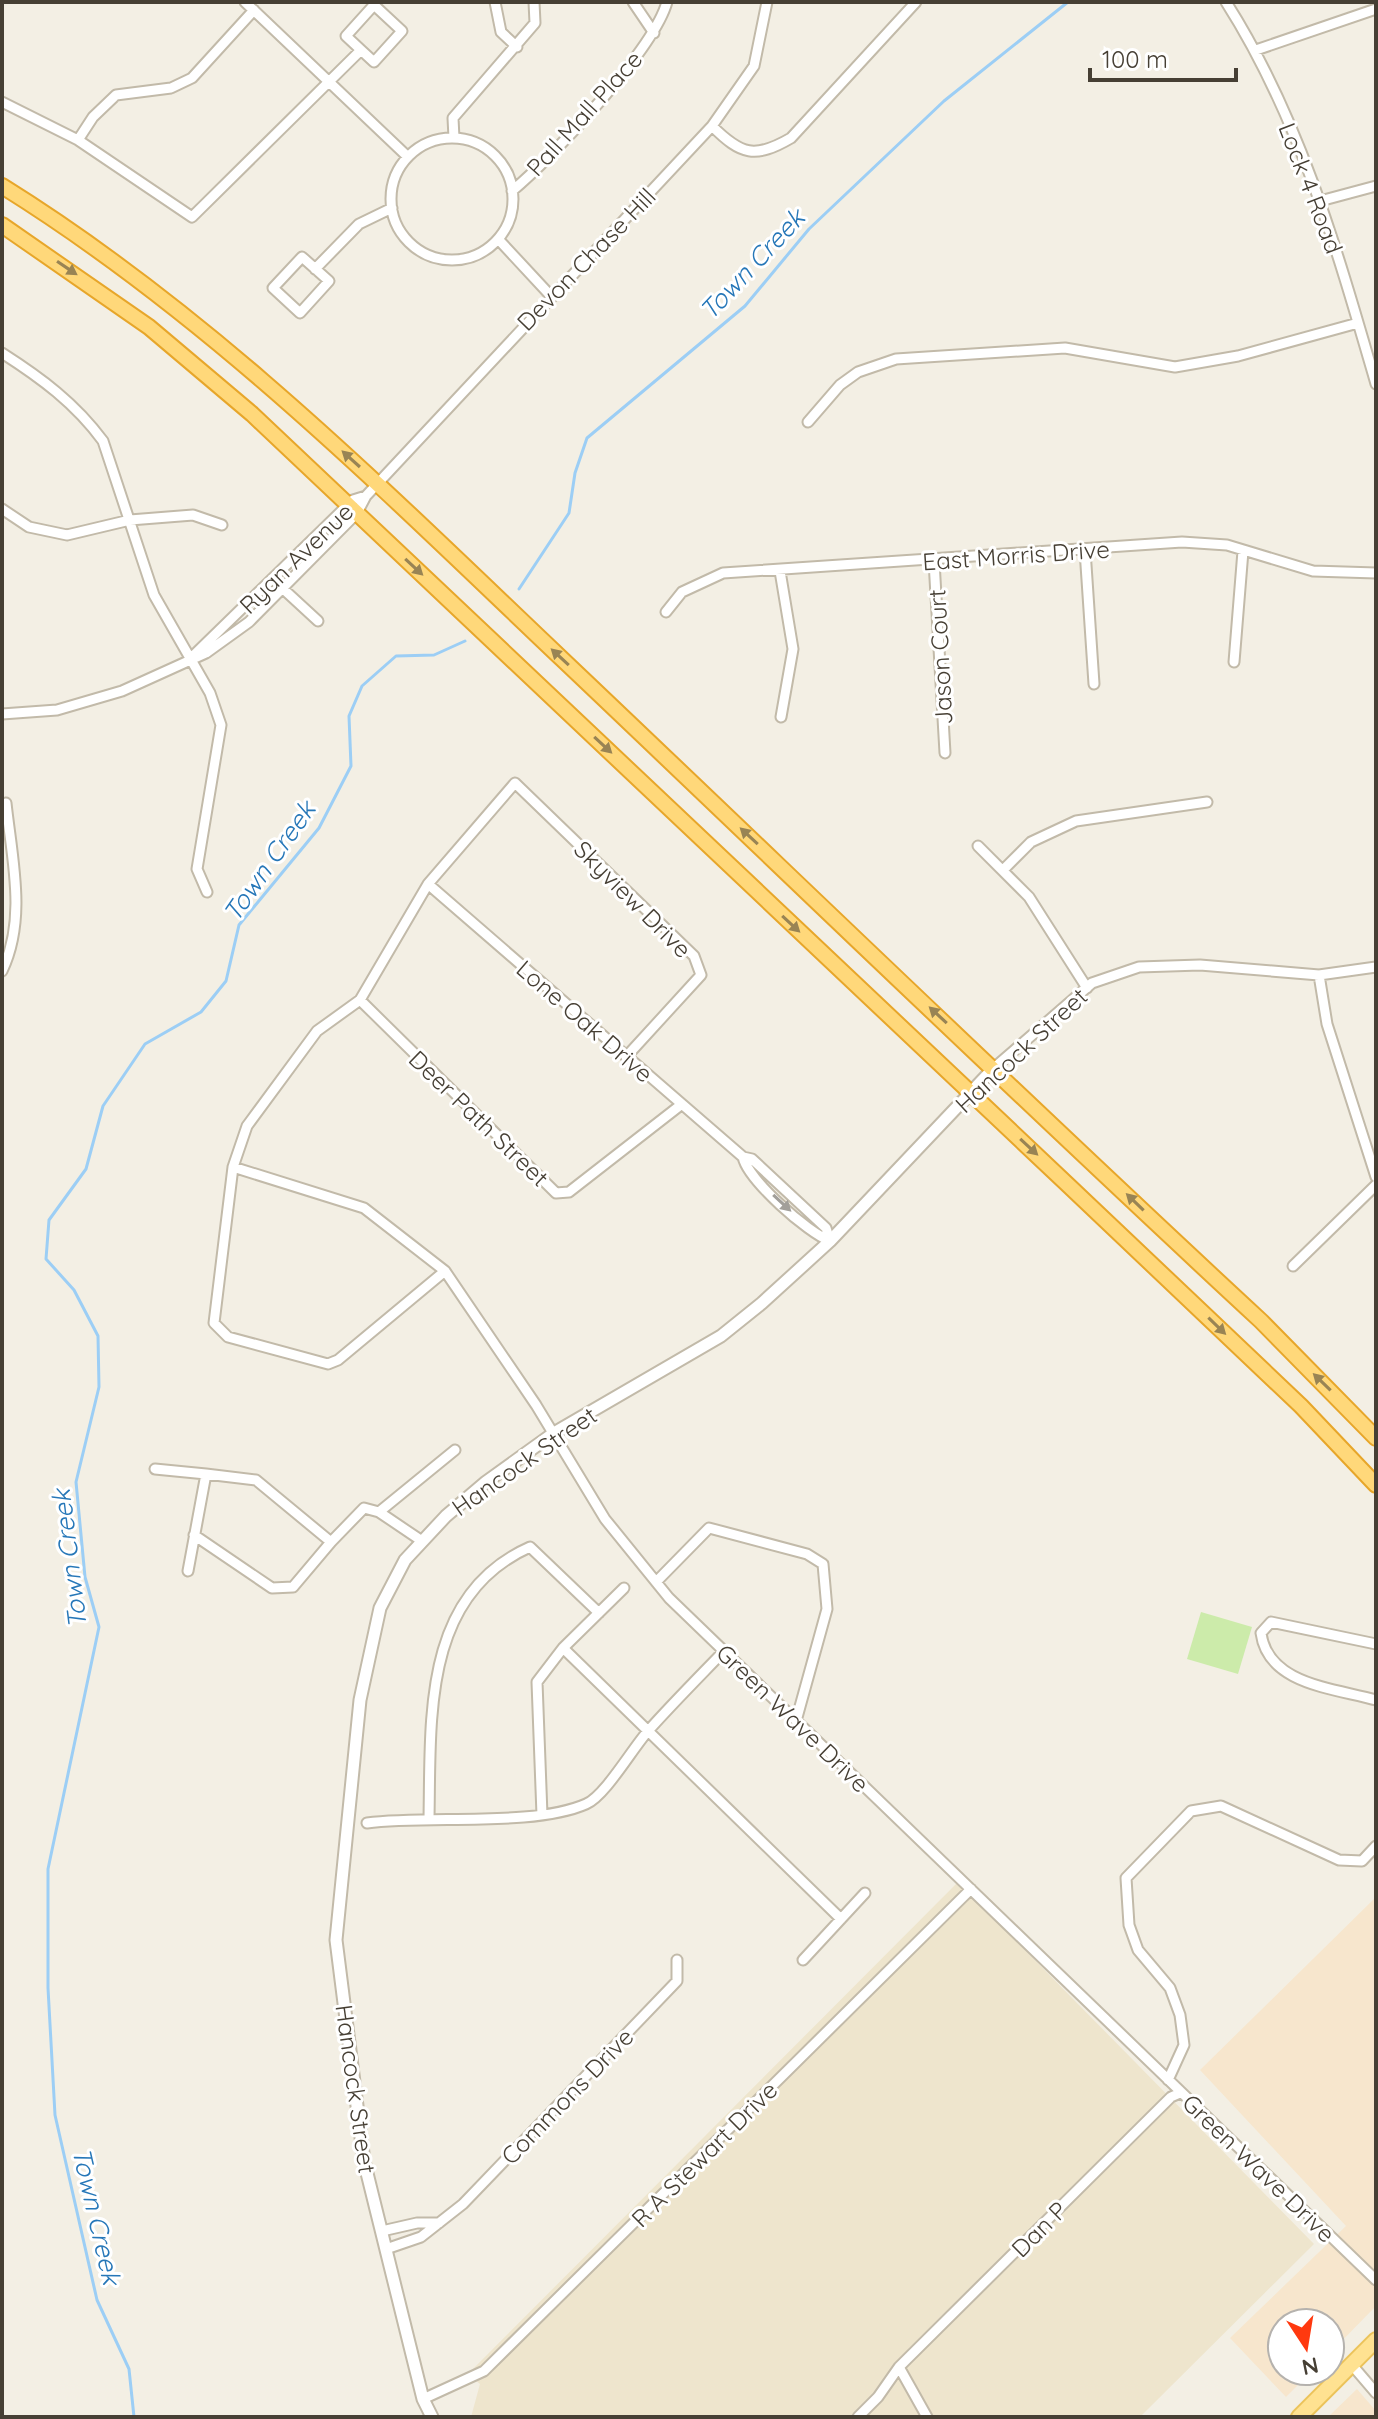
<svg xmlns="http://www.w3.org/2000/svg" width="1378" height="2419" font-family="Quicksand,sans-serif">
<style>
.commercial{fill:#f7e6cd}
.education{fill:#eee5cd}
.green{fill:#ccebaa}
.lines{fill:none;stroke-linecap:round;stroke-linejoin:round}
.stream{stroke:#9ccef5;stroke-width:3}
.minor-casing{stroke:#c2baa9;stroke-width:13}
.tertiary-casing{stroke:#c2baa9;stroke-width:15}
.primary-casing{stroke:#ebc35a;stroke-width:18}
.trunk-casing{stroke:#e7a62a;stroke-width:18}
.minor{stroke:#fff;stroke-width:9}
.tertiary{stroke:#fff;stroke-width:11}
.primary{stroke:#ffe291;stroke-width:14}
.trunk{stroke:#ffd87a;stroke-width:14}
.oneway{fill:#998454}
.oneway2{fill:#a29f9a}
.labels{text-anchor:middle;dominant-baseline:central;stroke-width:6;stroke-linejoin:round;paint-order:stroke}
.street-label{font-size:24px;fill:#463f34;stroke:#fff}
.water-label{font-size:26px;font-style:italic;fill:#2677b8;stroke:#fff}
</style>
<rect width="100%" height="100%" fill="#f3efe4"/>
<!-- commercial -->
<path class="commercial" d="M1376,1897V2306L1330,2353V2323H1282V2371H1312L1286,2397L1230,2338L1346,2226L1200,2070Z
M1357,2389L1376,2411V2417H1328Z"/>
<!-- education -->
<path class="education" d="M958,1882L1314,2244L1140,2417H471L480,2384L468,2374Z"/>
<!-- green -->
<path class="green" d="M1201,1612L1252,1627L1238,1674L1187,1659Z"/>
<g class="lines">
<!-- stream -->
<path class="stream" d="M519,589L569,513L575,473L587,438L745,306L809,229L944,101L1068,2
M134,2417L129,2369L97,2300L55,2115L48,1988V1869L99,1627L85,1577L76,1482L99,1387L98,1336L74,1290L46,1259L49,1220L86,1169L103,1106L145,1044L201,1012L226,981L239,925L319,828L351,766L349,716L362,686L396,656L434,655L465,641"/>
<!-- minor casing -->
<g class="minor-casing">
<path id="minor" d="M245,2L408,157
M495,2L501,32L517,47
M633,2L654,33
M1226,2C1300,118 1338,253 1376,384
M1256,50L1376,9
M2,102L78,140L192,217L361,50L374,62L402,31L374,5L346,36L361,50
M712,126C741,155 755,159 791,138L916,2
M454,138L453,118L535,23L534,2
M391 199a61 61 0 1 1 122 0a61 61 0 1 1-122 0Z
M78,140L93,117L116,95L171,88L192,78L254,10
M512,191C552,158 654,49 667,2
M1320,201L1376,186
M498,239L550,295
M302,257L329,281L300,313L273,288Z
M315,269L359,224L392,208
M2,353C41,378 75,403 103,441L154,595L210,693L221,725L197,869L207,892
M808,422L840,385L858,372L896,359L1065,348L1175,367L1238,356L1358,323
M2,509L29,527L67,535L130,520L193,515L222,525
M1085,550L1094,684
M934,561L945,753
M780,571L793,649L781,717
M280,586L318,621
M666,612L682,592L723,573L1182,542L1227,545L1313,571L1376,573
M192,657L353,500L366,496
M1234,662L1243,551
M2,714L57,710L122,691L206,653L249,622L357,513L366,496L712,126L754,66L767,2
M978,846L1029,897L1087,988
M1003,870L1031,842L1076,821L1207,802
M428,884L743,1157L752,1159L826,1228L830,1241
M2,971C27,919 12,859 6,803
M1319,975L1327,1024L1376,1177
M360,1000L556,1193L569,1192L682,1104
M994,1068L1092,983L1139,967L1200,965L1319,975L1376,967
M743,1157C748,1180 808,1233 830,1241
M233,1167L364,1208L445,1271L536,1405L605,1519L669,1598L1376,2280
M1293,1266L1376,1185
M445,1271L338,1360L328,1364L228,1337L214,1323L233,1167L247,1126L317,1031L360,1000L428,884L515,783L694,956L701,975L626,1057
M155,1469L206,1474
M379,1512L455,1450
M194,1535L272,1588L293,1587L331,1542
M188,1571L206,1474L256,1480L331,1542L364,1508L379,1512L422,1541
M656,1582L709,1528L807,1554L823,1564L827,1609L796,1721
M1376,1644L1271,1622L1261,1633C1268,1685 1334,1688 1376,1700
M563,1648L841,1919
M542,1815L537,1682L563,1648L624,1588
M429,1818C431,1718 422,1595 530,1547L599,1613
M367,1823C429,1815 534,1827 586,1804C605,1796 632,1749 648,1731C673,1703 699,1677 724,1651
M803,1960L865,1893
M1168,2080L1184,2045L1180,2015L1170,1988L1138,1950L1129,1925L1126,1878L1191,1811L1221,1806L1339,1860L1362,1861L1376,1846
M382,2231L417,2223H439
M386,2249L421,2237L463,2204L677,1981V1960
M1352,2365L1376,2393
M899,2367L927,2417
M423,2399L484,2371L971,1889
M858,2417L878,2397L899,2367L1171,2097L1180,2093"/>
</g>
<!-- tertiary casing -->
<g class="tertiary-casing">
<path id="tertiary" d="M432,2417L423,2399L364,2161L336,1940L360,1700L380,1608L405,1560L446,1516L486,1482L554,1433L721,1336L762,1303L830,1241L994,1068"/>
</g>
<!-- primary casing -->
<g class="primary-casing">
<path id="primary" d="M1299,2417L1376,2340"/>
</g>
<!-- trunk casing -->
<g class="trunk-casing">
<path id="trunk" d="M2,186C211,316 384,490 561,658C794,879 1025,1103 1261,1321L1376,1438
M2,225L149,327L252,414L1067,1184L1301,1406L1376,1485"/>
</g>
<!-- minor -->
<use href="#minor" class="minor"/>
<!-- tertiary -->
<use href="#tertiary" class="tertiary"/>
<!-- primary -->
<use href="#primary" class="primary"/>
<!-- trunk -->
<use href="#trunk" class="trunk"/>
</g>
<!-- one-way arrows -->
<defs><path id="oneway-solid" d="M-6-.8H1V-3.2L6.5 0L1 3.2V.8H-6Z" transform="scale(2)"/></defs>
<g class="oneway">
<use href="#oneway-solid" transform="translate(67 268) rotate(34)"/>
<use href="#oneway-solid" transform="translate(351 459) rotate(-138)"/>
<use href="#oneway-solid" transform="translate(414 567) rotate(43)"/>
<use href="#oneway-solid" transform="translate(560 657) rotate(-137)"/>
<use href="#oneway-solid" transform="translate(603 745) rotate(43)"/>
<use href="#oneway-solid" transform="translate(749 836) rotate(-137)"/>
<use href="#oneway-solid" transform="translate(791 924) rotate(43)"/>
<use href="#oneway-solid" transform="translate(938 1015) rotate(-137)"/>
<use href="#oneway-solid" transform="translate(1029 1147) rotate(43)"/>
<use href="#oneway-solid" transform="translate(1135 1202) rotate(-136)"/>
<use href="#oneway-solid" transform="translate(1217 1326) rotate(44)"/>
<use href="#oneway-solid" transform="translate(1322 1382) rotate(-136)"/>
</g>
<use class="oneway2" href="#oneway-solid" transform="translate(782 1203) rotate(43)"/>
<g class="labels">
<!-- street labels -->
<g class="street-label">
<text transform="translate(584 113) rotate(-48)">Pall Mall Place</text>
<text transform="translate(1311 188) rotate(69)">Lock 4 Road</text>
<text transform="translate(586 259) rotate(-46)">Devon Chase Hill</text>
<text transform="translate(1016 555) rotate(-4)">East Morris Drive</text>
<text transform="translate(296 558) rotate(-44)">Ryan Avenue</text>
<text transform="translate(940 657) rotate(-93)">Jason Court</text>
<text transform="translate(633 899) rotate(45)">Skyview Drive</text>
<text transform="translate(585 1021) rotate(41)">Lone Oak Drive</text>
<text transform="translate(1021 1050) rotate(-43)">Hancock Street</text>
<text transform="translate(479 1118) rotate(44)">Deer Path Street</text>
<text transform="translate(524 1461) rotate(-35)">Hancock Street</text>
<text transform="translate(793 1718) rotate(44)">Green Wave Drive</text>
<text transform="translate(356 2089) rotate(82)">Hancock Street</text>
<text transform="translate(567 2096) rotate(-46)">Commons Drive</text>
<text transform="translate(704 2154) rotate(-45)">R A Stewart Drive</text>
<text transform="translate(1259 2168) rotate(44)">Green Wave Drive</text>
<text transform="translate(1039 2229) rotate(-45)">Dan P</text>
</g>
<!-- water labels -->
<g class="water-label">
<text transform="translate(752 264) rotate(-47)">Town Creek</text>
<text transform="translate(269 861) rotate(-55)">Town Creek</text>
<text transform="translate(69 1559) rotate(-97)">Town Creek</text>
<text transform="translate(97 2216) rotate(77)">Town Creek</text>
</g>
</g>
<!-- border -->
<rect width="1378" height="2419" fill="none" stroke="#463f34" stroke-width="8"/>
<!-- north arrow -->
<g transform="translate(1306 2347) rotate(168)"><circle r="38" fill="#ffffff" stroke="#b5b2ae" stroke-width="2"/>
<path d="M0-6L14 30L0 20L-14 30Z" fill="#ff390f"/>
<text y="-12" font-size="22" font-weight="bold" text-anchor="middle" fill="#463f34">N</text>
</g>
<!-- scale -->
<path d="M1090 68v12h146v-12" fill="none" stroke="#463f34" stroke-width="4"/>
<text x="1102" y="68" font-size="24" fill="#463f34" stroke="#ffffff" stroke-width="6" paint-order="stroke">100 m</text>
</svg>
